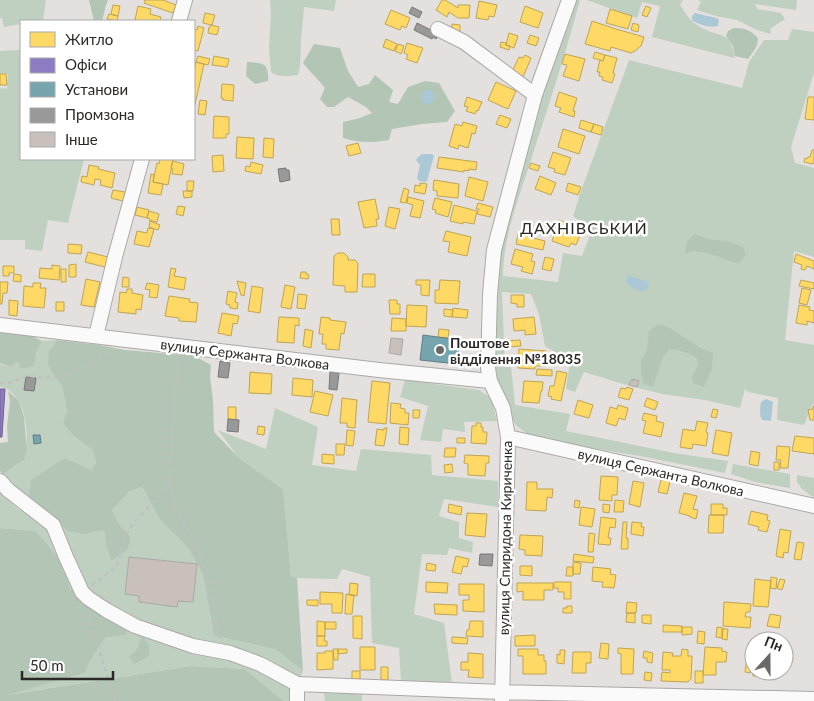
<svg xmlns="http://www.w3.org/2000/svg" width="814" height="701" font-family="Lato,sans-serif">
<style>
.green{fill:#bfd0c1}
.forest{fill:#b3c6b6}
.water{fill:#aac8d5}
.homes{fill:#ffd966;stroke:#bfa453}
.offices{fill:#8e7cc3;stroke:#706394}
.public{fill:#76a5af;stroke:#608086}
.industry{fill:#999;stroke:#787777}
.building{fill:#c9c0bb;stroke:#aba9a7}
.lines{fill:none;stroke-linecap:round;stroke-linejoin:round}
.street-casing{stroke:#aba8a7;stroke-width:16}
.path{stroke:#c0c0bf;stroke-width:2.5;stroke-dasharray:4 4;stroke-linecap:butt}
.street{stroke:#fbfafa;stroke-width:14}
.poi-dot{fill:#6b6967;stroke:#fff;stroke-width:2}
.labels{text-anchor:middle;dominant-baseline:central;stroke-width:5;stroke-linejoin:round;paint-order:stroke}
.poi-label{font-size:14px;font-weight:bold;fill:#2b2927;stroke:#fff;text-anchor:start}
.street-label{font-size:14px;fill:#2b2927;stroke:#fff}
.quarter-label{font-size:16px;letter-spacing:1px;fill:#2b2927;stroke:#fff}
</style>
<rect width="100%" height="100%" fill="#e3e0dd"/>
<!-- green -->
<path class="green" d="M0,0H46L43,21H21V24L4,27L2,18H0Z
M270,0H336L334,11L304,7L301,41L300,66L298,75C289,76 279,78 271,72L269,48L271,12Z
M573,0H580C565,57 546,113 528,169C517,203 503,240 503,276L558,282L563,253L582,256L592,230L573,216L581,191L629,60L742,88L749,62L764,40H788L792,29L814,32V73L791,147L795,163L814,168V257L794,251L785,340L814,345V404L812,405L804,425L777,420L778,398L748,392L745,389L740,408L705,400L662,394L623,384L584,372L575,392L566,389L570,362L545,346L539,314L531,294L502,292L505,367H511L515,405L570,414L566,431L674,453L728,461L725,473L640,456L578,446L544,439L529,435L517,426L509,417L498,382L494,353L496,262L526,143Z
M587,0H683L680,5C686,15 691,22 702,28C722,39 728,29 735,56L734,58L652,37L660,6L642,2L637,18Z
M698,0H797L796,10L755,4L757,9L781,13L785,19L770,29L771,34L757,30L737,20L716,16L697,10L701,2Z
M21,50V159H84L68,223L48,220L42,251L25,249V240H0V88L7,89L8,74L0,73V51Z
M57,340L49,351L51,371L62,384L67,412L74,436L93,451L96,463L91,470L31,480L28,496L15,488L3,474C8,470 22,463 24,458C30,446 26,410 18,400C14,394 7,387 0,387V364L11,367L18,361L36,353L42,341Z
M405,380L479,390L491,398L497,421L464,422L465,432L443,429L441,442L420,440L428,406L400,397Z
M275,408L318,427L312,465L356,471L361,449L431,455L432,475L498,481V507L444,499L439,516L459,522V538L473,542L472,553L449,548L447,555L422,554L414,614L444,623L452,683L401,682L399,648L372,643L370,577L342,569L337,579L297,578L291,576L283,489L238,457L218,430L266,449Z
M733,464L790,474V488L755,482L731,474Z
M797,475L814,478V498L802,489L797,482Z
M142,487L146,495L189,549L203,575L214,636L253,644L276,650L303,671L291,701H284L245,669L191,666L0,696L85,673L89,663L105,638L127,635L123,616L70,588L62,563L45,541L35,531L0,528V492L19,510L47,511L67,531L104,530L106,545L111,561L131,537L120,525L112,510L130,491Z
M324,693L362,694V701H325Z"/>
<!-- forest -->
<path class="forest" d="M89,0H108L106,5L102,21H94Z
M734,28C745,28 750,30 758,38C758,47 753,52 748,59L735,56L733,46L726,36L728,31Z
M314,44L340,48L348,71L358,87L369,84L375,75L393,90L389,102L398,104L408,87L425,81L439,83L455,111L447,122L422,124L392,129L389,140C372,143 359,143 343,138V122L360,118L372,113L366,107L348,97L334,107H327L320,99L325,88C318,79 310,72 303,63Z
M247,62C264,63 269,63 268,81L255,84L246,76Z
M694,234L709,239L727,241L743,247L746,255L739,263C724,261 707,250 692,251C690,252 687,253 685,254L687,242Z
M658,324L668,327L699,347L713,353L712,369L704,387L693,383L692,377L698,366L697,358C688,353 679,349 669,349L663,357L653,387L643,383L641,373V361L647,349L649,331Z
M0,331L28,334L42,341L36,353L34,366L21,369L18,361L11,367L0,363Z
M57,340L99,345L125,350L195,356L211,365L210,377L213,400L214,432L238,457L283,489L291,576L297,578L303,671L276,650L253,644L214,636L203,575L189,549L177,536L162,522L142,487L130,491L112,510L120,525L131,537L127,550L111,561L106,545L104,530L84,534L67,531L47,511L28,496L31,480L65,458L91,470L96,463L93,451L74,436L63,423L67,411L62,385L51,371L48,364L49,351Z
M8,391L19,401L24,417L27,450L24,460L3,474L0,471V443L8,442L7,426L10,401Z
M0,528L35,531L45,541L62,563L70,588L124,616L127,635L105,638L89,663L85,673L7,695L191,666L245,669L284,701H0Z
M142,636L149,644V656L134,664L129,657L137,649Z"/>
<!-- water -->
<path class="water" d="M695,13L716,18L719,20L718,26C710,28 699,25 692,20V16Z
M421 97a7 7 0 1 1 14 0a7 7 0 1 1-14 0Z
M422,154H432L434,156L427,181L425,182L419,181L417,178L420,165L416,160L418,157Z
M627,275L649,282C649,297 632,290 626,282Z
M766,399L773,402L771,421L762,420C759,414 760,408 761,402Z"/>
<!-- homes -->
<path class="homes" d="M145,0H163L176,5L173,13L144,3Z
M442,0H445L458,8V5H470L469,18H458L449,12L447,17L436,10Z
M479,1L497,5L494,17L489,16L488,20L476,18Z
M113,5L120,6L118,16L111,14Z
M138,6L151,9L150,14L161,17L160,21H141L135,20Z
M525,6L543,13L538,28L520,22Z
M646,6L651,8L647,17L642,15Z
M610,9L632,16L628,29L606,23Z
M391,10L410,18L406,28L402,26L400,30L385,24Z
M205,13L215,15L212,25L203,23Z
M109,14L118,16L117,21L107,19Z
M592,21L616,29L644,37L641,46L635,51L631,53L611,47L610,51L585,44Z
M633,23L639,25L638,32L631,30Z
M452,24L460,25V32H452Z
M211,25L219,27L217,35L208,33L209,27H210Z
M198,26L204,28L198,51L194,50V29L197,30Z
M509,33L518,36L514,48L506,45Z
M530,35L539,38L536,46L527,43Z
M386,39L397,44L394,51L383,47Z
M501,42L506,43V45L510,46L509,50L500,47Z
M407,43L423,48L417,63L406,59L408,55L404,53Z
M398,44L404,46L401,54L395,51Z
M595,52L605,55L603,61L593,58Z
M565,54L585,59L579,81L563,76L567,65L562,64Z
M525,55L531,58L523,77L512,72L519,57L523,58Z
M605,55L617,58L613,73L615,74L612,83L602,80L603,77L599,76L600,72H597L600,60L603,61Z
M198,56L210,59L208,65L196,62Z
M214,56L229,59L227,67L212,65Z
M196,62L204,64L194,109V70Z
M0,74H6L7,85H0Z
M496,82L516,91L508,109L488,100Z
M222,84L234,85L233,101L223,100V98H221Z
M559,92L577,98L573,111H575L574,117L559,112L561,108L555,106Z
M467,97L482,102L478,111L477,110L475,114L466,111L468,107L464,106Z
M808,97H814V120L805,119Z
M200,100L207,101L205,115L198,114Z
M500,115L511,119L507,128L496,124Z
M214,116L229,117V134H226V138H213Z
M581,120L594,124L591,132L579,128Z
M463,122L477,126L475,134L472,133L468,148L459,145L458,149L449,146L455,124L462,126Z
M594,124L603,127L601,135L591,132Z
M563,129L585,136L579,154L558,147Z
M237,137L254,138L253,159L236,158Z
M264,138L274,139L273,158L263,157Z
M358,143L361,153L349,156L346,146Z
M812,150H814V163H812V164L804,162L805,158L807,159L808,157H810Z
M553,152L571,158L565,175L554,172L555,169L548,167Z
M223,155L224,171L213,172L212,156Z
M439,157L477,162L476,170L469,169V171L464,170V172L437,168Z
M160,159H173L168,185L153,182L157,163L159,164Z
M173,161L184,164L182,175L172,174L173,169L171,168Z
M251,162L263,165L261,174L245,171L246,166L250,167Z
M531,163L540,166L538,171L529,168Z
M89,165L99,167L98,169L115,173L112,188L100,185L101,180L95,179L94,185L81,182L82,176L87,177Z
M151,174L154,175L153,182L163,184L161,195L148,193Z
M540,176L556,183L551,195L535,189Z
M469,177L488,182L483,201L465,196Z
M434,180L459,184L458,198L437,196V191L433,190Z
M187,181H194L193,191H187Z
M420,183L427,184L425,194L414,192L415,185L420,186Z
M568,183L581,187L578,195L566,191Z
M404,188L409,190L406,203L400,202Z
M113,190L125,192L123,201L111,198Z
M183,191H192V197L184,198Z
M408,197L424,201L420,218L410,216L413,205L407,203Z
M435,198L452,202L448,217L435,213L436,210L432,209Z
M375,199L379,219H376L377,226L364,228L358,202Z
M478,203L493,207L490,217L477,214L479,209H476Z
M454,205L477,211L474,224L463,222V224L450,221Z
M178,206L185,207L183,216L176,214Z
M137,207L149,210L147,218L135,215Z
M389,207L400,209L395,229L385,226Z
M149,211L159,214L157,222L149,220L150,219L147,218Z
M331,219H339L340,235H332Z
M559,220L575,226L573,233L580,235L576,245L571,243L569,247L552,241Z
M150,221L160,225L158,230L149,227Z
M148,228L154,229L149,247L134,244L137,231L147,233Z
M446,231L471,237L467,256L448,252L450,242L443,241Z
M518,234L545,241L543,250L516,244Z
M68,244L82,245L81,254L68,253Z
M515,249L533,254L531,261L535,262L532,274L521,271L523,267L511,264Z
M88,252L108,257L105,267L85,262Z
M338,253H344L348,257V260H355L358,263L357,292H345V286L333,285L334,256Z
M796,254L814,261V269L807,266L805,270L801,269L802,265L794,262Z
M545,257L554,259L551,271L542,269Z
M76,264V277H69V265Z
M52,265L60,266L59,280L39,278L40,268L52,269Z
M3,266H14V273H9V276H3Z
M171,268L176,269L174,276L186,278L184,290L168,287Z
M61,269H66V282H61Z
M301,272H306V274L309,275L308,279L300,278Z
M14,274L21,275V282L13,281Z
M363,274H375V287H362Z
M123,277L129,278V287H122Z
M86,279L100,282L94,307L81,305Z
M416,280H430L429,296L421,295V285H416Z
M440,280L460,281L458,304L435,303V290H439Z
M801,280L814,283V289L799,286Z
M237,281L246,283L244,296L241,295Z
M0,282H8L7,293H3L2,304H0Z
M33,283H41L40,288H46L44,308L23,306L24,286L33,287Z
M147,283L159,285L157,298L149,297L150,290L145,289Z
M285,285L295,287L291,309L281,307Z
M252,286L263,288L260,313L248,311Z
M802,288L811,290L807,305L799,303Z
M127,289H132V293L143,295L141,310L136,309V314L118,312L120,292L126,293Z
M228,291L237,293L235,302L238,303L237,309L230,308V305L226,304Z
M298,294L307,295L305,309L297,308Z
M511,295H524V307H517V304L511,303Z
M169,296L190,299L189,302L198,303L196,322L179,321V318L165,316Z
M9,300L18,301L17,316L9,315Z
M389,300H397V304H400V314H390Z
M56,302H64V311H56Z
M407,305L427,306L426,327L406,326Z
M799,305L810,307L809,310L814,311V323L807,321V325L796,323Z
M453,308L468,310L467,318L452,317Z
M444,309L453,310L452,317L444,316Z
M222,313L239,316L237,324L233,323L231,336L218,333Z
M279,317L299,318V326L295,325L294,343L277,342Z
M321,317L330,318V320L346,322L344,334L341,333L339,350L326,349V344H322L323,334H319Z
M534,317L536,334L525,335V330L514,331L513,319Z
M392,318L406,319V331H391Z
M305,329L313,331L311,348L303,346Z
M439,329L449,330L448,338L438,337Z
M520,340L521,346L505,347V341Z
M519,349L546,351L545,366H535V369L518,368Z
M537,369L552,370V376L536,375Z
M557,371L567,373L561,401L551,399L552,397L548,396L550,386H554Z
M250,372L272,374L271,394L249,393Z
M293,378L313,380L312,397L292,395Z
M372,381L390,383L386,424L368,422Z
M524,381L543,382L542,391H541L539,403L522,402Z
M627,387L633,389L629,400L618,397L621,388L626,389Z
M315,391L333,395L328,416L310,412Z
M342,398L357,400L355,428L347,427V423H340Z
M647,398L658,402L655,410L644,406Z
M578,400L593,405L589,418L574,414Z
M391,403L401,404L400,408L405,409V413H409L408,425L390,423Z
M618,405L628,408L625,420L619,418L616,426L606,423L610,407L617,409Z
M813,406H814V420H810L808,410L813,409Z
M228,407H236V420L228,419Z
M713,409L718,410L716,418L711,417Z
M413,410H420L419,418H413Z
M644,413L657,416L656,421L664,423L661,437L643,433L646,421L642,420Z
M697,421L708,423L706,432L708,433L706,446L693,444L692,449L680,447L683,429L695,431Z
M476,423H481V427H483V432H487L486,444L471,443L472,426H476Z
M258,426L265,427L264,435L257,434Z
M400,427L409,428L408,445L399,444Z
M384,428H387L384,446L375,445L377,429L384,430Z
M347,430L355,431L353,446L346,445Z
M716,430L732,433L728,456L712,453Z
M795,436L814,438V454L792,451Z
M457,438H465V443H457Z
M336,444H345L344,455H336Z
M777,446L790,447L788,468H780L781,460H776Z
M445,448H456L455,457H444Z
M751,451L760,453L758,466L749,464Z
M322,454L334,455V464L322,463Z
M465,455L489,456V463H486L485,476L468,475V464L464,463Z
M774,462H779V470H774Z
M452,464L453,472L445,473L444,465Z
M601,476L618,477L617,495H612V501L599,500Z
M661,480L670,482L667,494L658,492Z
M633,481L644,483L640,507L629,504Z
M527,482H537V489H553L552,498L547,497L546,511L526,510Z
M684,493L697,496L693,509L698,510L696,519L690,517V516L679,513Z
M575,500L580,501L579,508L574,507Z
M615,500L624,501L623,512H614Z
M449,504L462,507L461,515L448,512Z
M603,504L610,505L609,513L603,512Z
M711,504H723V508H727V515H711Z
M581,507L595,509L592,527L579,525Z
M751,511L768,515L767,520L770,521L767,532L758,530L759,527L748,524Z
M467,513L487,514L485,537L465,535Z
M709,515H724L723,533H708Z
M601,517L616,519L615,528L610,527L608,538H611L610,545L598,544Z
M623,522H627L626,538H628V549H621Z
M632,522L642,523L641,527H644L643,536L631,534Z
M780,529L791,531L788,553L784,552L783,558L776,556Z
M589,533L595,534L593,552H588Z
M520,535L543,536L542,556L525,555V550L519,549Z
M797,542L804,543L801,560L794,559Z
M574,554L594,557L593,563L573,561Z
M456,556L469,559L467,567L463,566L461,574L452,572Z
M573,562L581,563L580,574H573Z
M427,563L436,565L435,571L426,570Z
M520,566H532V576L520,575Z
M567,567H573V576H566Z
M593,567L611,569L610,574L616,575L614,588L602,587L603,582L592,581Z
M771,577L777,578L776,589L770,588Z
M755,579L771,581L768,607L753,606Z
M780,579L785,580L782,590L777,588Z
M426,582L448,583L447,593L426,592Z
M554,582H571V599H564V592H558V588H554Z
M350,583L358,584L357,596L349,595Z
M517,583H553V590H544V600H523V591L517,592Z
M459,584H484V612L463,611V600H469V595H459Z
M320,592L343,593L342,613H332V604H320Z
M346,594L354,595L352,614H345Z
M307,600H318V606L307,605Z
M627,602L637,603L636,613H626Z
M724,602L751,604L750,612H746L745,617H751L750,628L723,626Z
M434,604L457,605V615L435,614Z
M567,606H572V613H563V608H567Z
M627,613H635V623L626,622Z
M770,614L781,616L779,628L767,626Z
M642,615H651V624L642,623Z
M353,616H362V639L353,638Z
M317,621L325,622V636H317Z
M470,621H483V637L466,636L467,630H469Z
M325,622H336V629H325Z
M663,625L682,626V632H663Z
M682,627H692V634L682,635Z
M717,627L723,628L722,638L716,637Z
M722,629H728L727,640L722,639Z
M698,631L705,632L704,644L697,643Z
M535,635V646H515V636Z
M317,636H325L324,641H327V646H317Z
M452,637L468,638L467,644L452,643Z
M601,643L609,644L608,659L599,658Z
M360,647H375V670H360Z
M705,647L722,648V651L727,652L726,662H716V675H703Z
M618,648L634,649L633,674H621V654L618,653Z
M333,649H338V660H334Z
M338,649H347V653L338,654Z
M518,649H538V655H544V661H546V674H523V656H518Z
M682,649L688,650V656H692L691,679L688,682L661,681L662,672L670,673V670H662L663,652L673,653L672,656H681Z
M560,650H565L564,664L557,663V654L560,655Z
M784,650H792V663L784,662Z
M325,651H333V669L317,670V653H325Z
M644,651L653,653L652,663L647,662V658H643Z
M573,652H591V663H586V673H572Z
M468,653L483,654V678L468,677L469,670H461V662H468Z
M747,658L752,659L750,673L745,672Z
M754,658V671H775V676H753Z
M381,667H388V680H381Z
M352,671H360V679H352Z
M695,671H703V683H695Z
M645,672L652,673L651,681L644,680Z"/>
<!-- offices -->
<path class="offices" d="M0,389H5L2,437H0Z"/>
<!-- public -->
<path class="public" d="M423,335L460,340L457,364L420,360Z
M33,435H40L41,443L34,444Z"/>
<!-- industry -->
<path class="industry" d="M412,7L422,12L419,18L409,13Z
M417,23L439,34L436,39L433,37L432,39L414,30Z
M286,168V170H289L290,180L280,182L278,169Z
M220,361L230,363L228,378L218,377Z
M330,372L339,373L337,390L329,389Z
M26,377L36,378L34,391L24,390Z
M228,419L239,420L238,432L227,431Z
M480,554H493L492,566L479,565Z"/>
<!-- building -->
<path class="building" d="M391,338L403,339L401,355L389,353Z
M633,379L639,381L637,387L629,385L631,380L633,381Z
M129,557L197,564L193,602L178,601L177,607L139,602V596L125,594Z"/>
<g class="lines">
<!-- street casing -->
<g class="street-casing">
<path id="street" d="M179,21L185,0
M438,29L464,42L535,95
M0,325L379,370L490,381
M96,336L115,257L142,159
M508,437L814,506
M0,481L8,490L53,525L66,557L82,592L88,598L106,610L135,626L193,646L230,653L260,664L297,684
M297,684L502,692L814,699
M297,684V701
M502,701L508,437L503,408L490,381L488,368L490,294L494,250L535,95L569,0"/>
</g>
<!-- path -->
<path class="path" d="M178,357L170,470L174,507L195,542L210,583L217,628L221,639
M0,383H9L26,376L51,378L61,377L85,367L109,350
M92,585L117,566L127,534L133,524L171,482
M88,614L115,701"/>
<!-- street -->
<use href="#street" class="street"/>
</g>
<!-- markers -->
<circle class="poi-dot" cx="440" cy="350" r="5"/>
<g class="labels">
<!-- poi labels -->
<g class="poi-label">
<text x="450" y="342">Поштове<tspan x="450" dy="16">відділення №18035</tspan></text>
</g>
<!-- street labels -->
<g class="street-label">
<text transform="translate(245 354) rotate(7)">вулиця Сержанта Волкова</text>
<text transform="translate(661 472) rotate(13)">вулиця Сержанта Волкова</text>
<text transform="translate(505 538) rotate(-89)">вулиця Спиридона Кириченка</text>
</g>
<!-- quarter labels -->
<g class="quarter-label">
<text x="584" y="227">ДАХНІВСЬКИЙ</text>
</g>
</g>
<!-- legend -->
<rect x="20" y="20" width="175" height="140" fill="#ffffff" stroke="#aaa9a9"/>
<rect x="30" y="32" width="25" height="15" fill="#ffd966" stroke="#aaa9a9"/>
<text x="65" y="45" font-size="15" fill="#2b2927">Житло</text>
<rect x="30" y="58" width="25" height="15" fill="#8e7cc3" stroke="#aaa9a9"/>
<text x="65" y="70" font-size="15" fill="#2b2927">Офіси</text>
<rect x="30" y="82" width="25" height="15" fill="#76a5af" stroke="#aaa9a9"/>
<text x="65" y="95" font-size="15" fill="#2b2927">Установи</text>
<rect x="30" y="108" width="25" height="15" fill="#999999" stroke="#aaa9a9"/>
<text x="65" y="120" font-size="15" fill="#2b2927">Промзона</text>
<rect x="30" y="132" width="25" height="15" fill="#c9c0bb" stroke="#aaa9a9"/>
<text x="65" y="145" font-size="15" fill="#2b2927">Інше</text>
<!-- north arrow -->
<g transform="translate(769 656) rotate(21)"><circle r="24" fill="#ffffff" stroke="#aaa9a9"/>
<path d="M0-4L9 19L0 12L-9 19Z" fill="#6b6967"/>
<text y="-8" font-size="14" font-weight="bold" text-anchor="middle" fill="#2b2927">Пн</text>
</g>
<!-- scale -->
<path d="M22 671v8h91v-8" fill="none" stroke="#2b2927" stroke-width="2.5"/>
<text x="30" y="671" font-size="15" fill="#2b2927" stroke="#ffffff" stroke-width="4" paint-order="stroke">50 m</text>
</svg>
